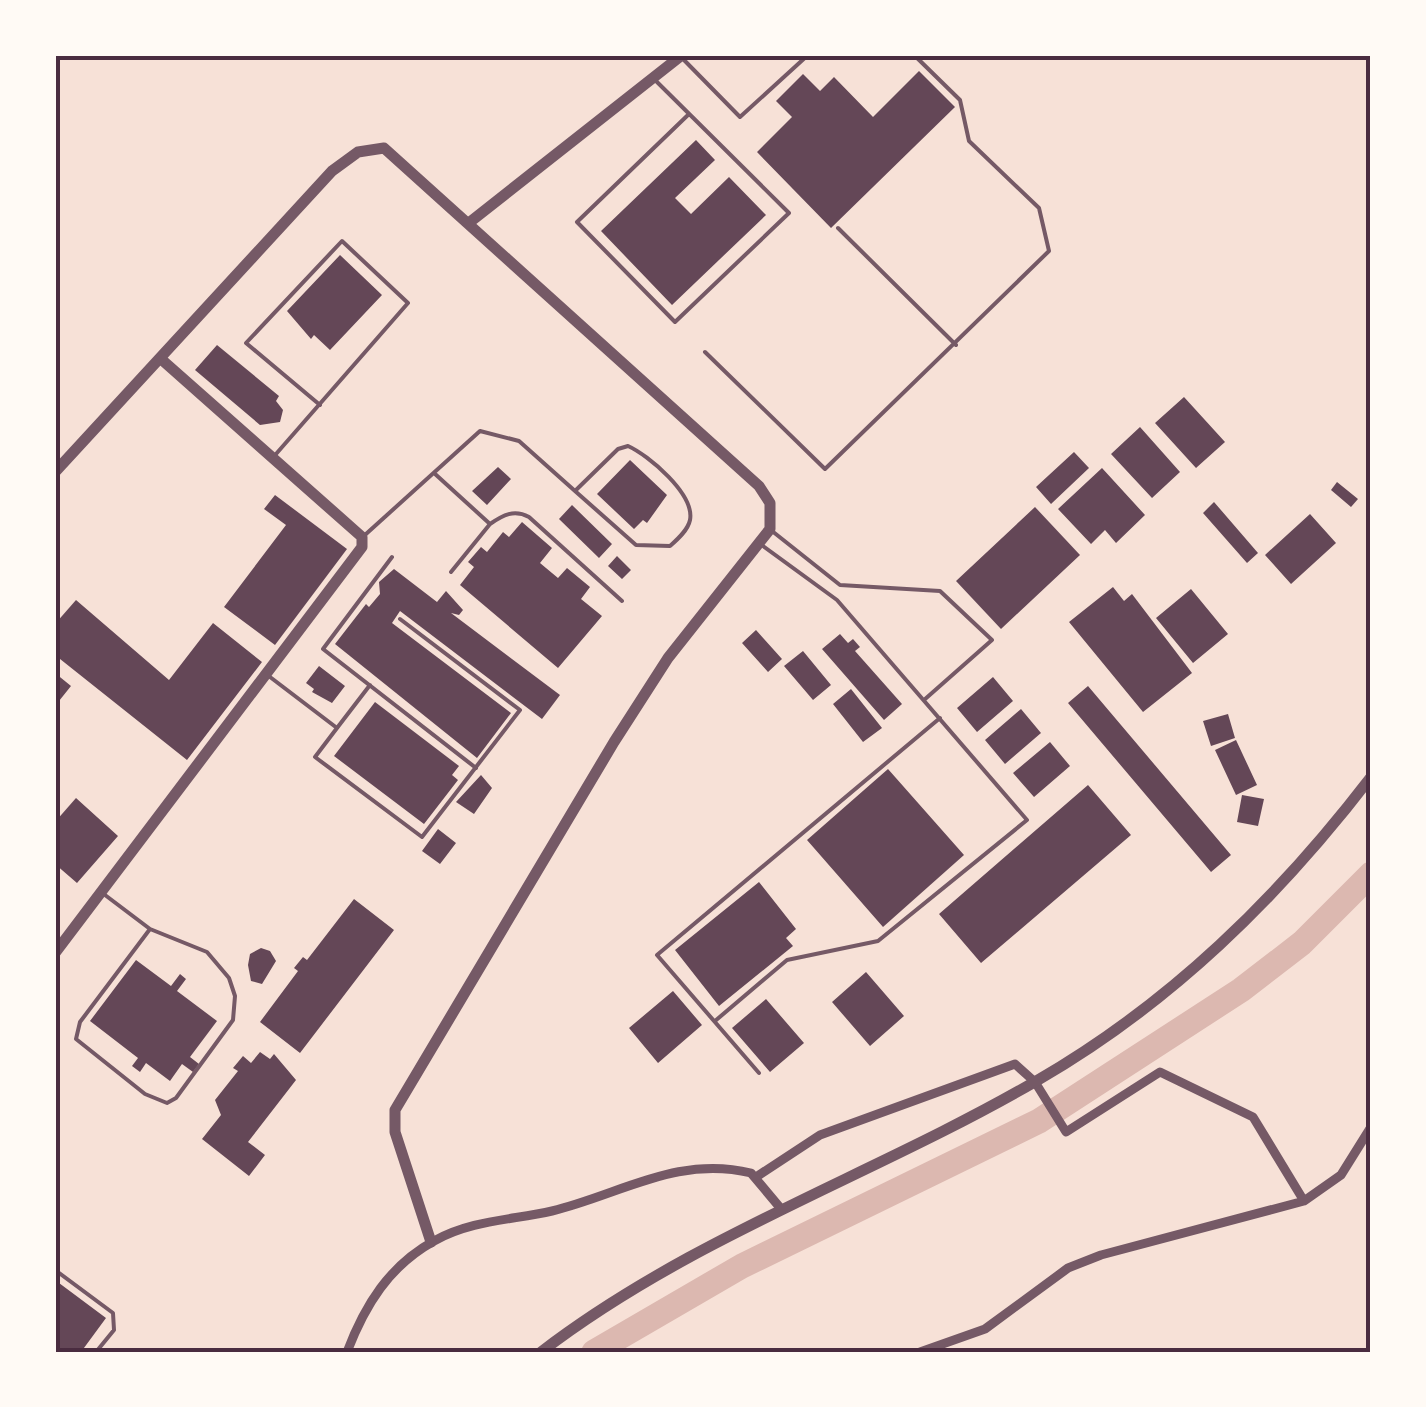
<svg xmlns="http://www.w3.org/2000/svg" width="1426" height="1407" font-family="'IBM Plex Serif',serif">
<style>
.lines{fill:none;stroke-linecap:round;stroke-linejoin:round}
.river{stroke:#dcb8b0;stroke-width:25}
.building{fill:#644757}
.service{stroke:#755966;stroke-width:4}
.minor{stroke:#755966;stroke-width:9}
.tertiary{stroke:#755966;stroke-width:11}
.neatline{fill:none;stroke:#4a2c40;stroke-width:4}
</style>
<rect width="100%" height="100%" fill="#f7e1d7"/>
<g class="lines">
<!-- river -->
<path class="river" d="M594,1352L742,1266L1039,1121L1241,990L1302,943L1371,874"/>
</g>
<!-- building -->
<path class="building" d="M919,71L955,107L831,228L757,152L792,117L776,101L803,74L820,91L834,77L873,117Z
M696,140L715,160L675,198L691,214L729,177L766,215L672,305L601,231Z
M340,255L382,295L330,350L314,335L311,339L287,311Z
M217,345L279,396L276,401L283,410L280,422L260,425L195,370Z
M1184,397L1225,442L1196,468L1155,423Z
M1140,427L1180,472L1152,498L1111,454Z
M1074,452L1089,468L1051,504L1036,487Z
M630,460L667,495L647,523L643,520L634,529L597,494Z
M498,467L511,479L487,505L472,491Z
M1102,468L1145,515L1116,543L1105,530L1091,544L1058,509Z
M1337,482L1358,499L1351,507L1331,490Z
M275,495L347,549L275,645L224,607L286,525L264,509Z
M1214,502L1258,553L1247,563L1203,513Z
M572,505L612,544L599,558L559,519Z
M1035,507L1080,555L1001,629L956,581Z
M1310,514L1336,543L1291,584L1265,555Z
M522,522L552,548L540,563L558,578L567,568L590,587L581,599L602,616L558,668L460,585L474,567L468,562L481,547L487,552L503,532L509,537Z
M617,556L631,570L622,579L608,566Z
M394,569L437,602L446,591L463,610L459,615L451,613L560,695L542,719L400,611L392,623L511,713L477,758L335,644L366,604L369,607L380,594L379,582Z
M1113,587L1124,601L1132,594L1192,673L1143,712L1069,622Z
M1191,589L1228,634L1193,663L1156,618Z
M76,600L169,680L213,623L262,662L187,760L55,655V624Z
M756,630L782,659L768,672L742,643Z
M840,634L848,643L853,639L860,647L855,651L902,704L884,720L822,649Z
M803,651L831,685L813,700L784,666Z
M319,666L345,686L332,703L312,692L314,689L306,683Z
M55,673L71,686L55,706Z
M993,677L1013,701L977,732L957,708Z
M1088,686L1231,855L1211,872L1068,703Z
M851,689L882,728L863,742L833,704Z
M375,702L459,766L452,775L458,780L424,824L334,756Z
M1021,709L1041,733L1005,764L985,740Z
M1228,714L1235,738L1211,746L1203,721Z
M1236,740L1257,785L1236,795L1215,750Z
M1050,742L1070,766L1034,797L1013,773Z
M888,769L964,855L883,927L807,840Z
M481,775L492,788L474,814L456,802Z
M1088,785L1131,835L981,963L939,914Z
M1242,795L1264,799L1258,826L1237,822Z
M76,798L118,836L77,883L55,864V822Z
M438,829L456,843L440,864L422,851Z
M759,882L796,929L786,938L793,946L719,1006L675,950Z
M354,899L394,930L300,1053L260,1022L298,971L294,968L303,957L307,960Z
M261,948L270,951L276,961L262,984L251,981L248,965L250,954Z
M136,960L171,986L180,974L186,979L177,991L217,1021L190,1057L199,1064L193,1072L182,1064L170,1081L146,1063L140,1072L132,1066L138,1058L90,1021Z
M866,972L904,1016L870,1046L832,1002Z
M673,991L702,1025L658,1063L629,1028Z
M766,999L804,1043L770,1072L732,1028Z
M260,1052L270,1059L274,1054L296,1080L248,1142L265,1155L249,1176L202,1139L221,1115L215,1100L238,1071L233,1068L243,1056L251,1063Z
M55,1280L106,1318L81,1352H55Z"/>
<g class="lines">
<!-- service -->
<path class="service" d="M684,60L740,117L808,55
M655,80L789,213L675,322L577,222L689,114
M838,228L956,345
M705,352L825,469L1049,251L1039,208L969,141L960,100L914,55
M276,454L408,303L342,241L246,343L320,405
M434,473L490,524L451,572
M490,524C503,515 514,509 529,517L622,601
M772,531L840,585L940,591L992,640L924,700
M366,534L480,431L519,441L575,491L618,449L628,446C648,455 695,494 690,520C688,530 678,539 670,546L636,545L575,491
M392,557L323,649L476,768
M270,677L337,728L315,757L422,837L520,710L400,619
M337,728L370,685
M105,895L150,929L207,952L229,978L235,996L233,1020L176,1098L167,1103L145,1094L76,1039L80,1022L150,929
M715,1021L787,960L878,941L1027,820L837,600L763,546
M759,1073L657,955L940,718
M55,1270L113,1313L114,1330L96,1352"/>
<!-- minor -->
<path class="minor" d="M756,1177L820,1135L1015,1064L1035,1082L1066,1132L1160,1072L1253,1117L1304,1201
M347,1352C365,1305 389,1266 434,1241C471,1220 513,1220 552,1211C621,1194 678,1155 751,1173L782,1210
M920,1352L985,1329L1068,1268L1101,1255L1304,1201L1341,1175L1371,1127"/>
<!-- tertiary -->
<path class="tertiary" d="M470,222L682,55
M55,472L332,171L358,152L384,148L759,486L770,503V529L668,658L614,742L395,1110V1132L431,1242
M55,953L362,547V537L161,359
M541,1352C692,1236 875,1175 1038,1080C1171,1003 1278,898 1371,777"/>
</g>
<!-- border -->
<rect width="1426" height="1407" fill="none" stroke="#fffaf5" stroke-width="115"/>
<rect x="58" y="58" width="1310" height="1292" class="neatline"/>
</svg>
